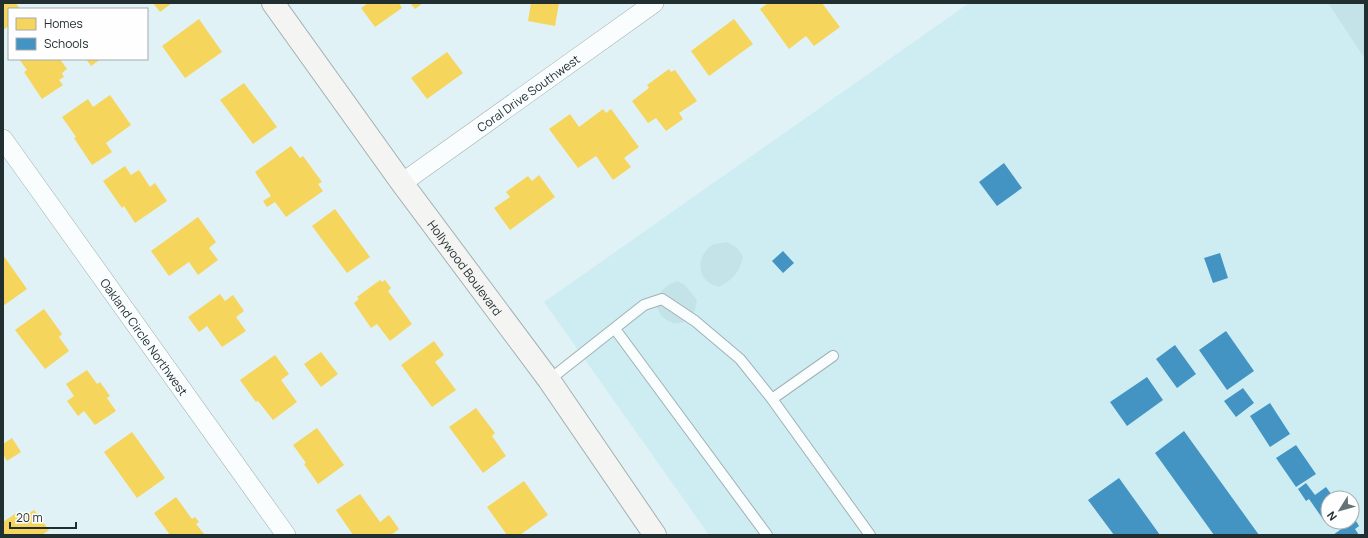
<svg xmlns="http://www.w3.org/2000/svg" width="1368" height="538" font-family="Manrope,sans-serif">
<style>
.built{fill:#ceedf3;fill-rule:evenodd}
.green{fill:#c4e3e9}
.homes{fill:#f6d55c}
.schools{fill:#4393c3}
.lines{fill:none;stroke-linecap:round;stroke-linejoin:round}
.lane-casing{stroke:#a2b0b2;stroke-width:12}
.street-casing{stroke:#a2b0b2;stroke-width:20}
.secondary-casing{stroke:#a2b0b2;stroke-width:24}
.lane{stroke:#fafdfe;stroke-width:10}
.street{stroke:#fafdfe;stroke-width:19}
.secondary{stroke:#f4f4f2;stroke-width:22}
.labels{text-anchor:middle;dominant-baseline:central;stroke-width:4;stroke-linejoin:round;paint-order:stroke}
.street-label{font-size:12px;fill:#222f31;stroke:#fefefe}
</style>
<rect width="100%" height="100%" fill="#e0f2f5"/>
<!-- built -->
<path class="built" d="M969,3H1365V535H709L544,302ZM1328,498H1352V522H1328Z"/>
<!-- green -->
<path class="green" d="M1328,3H1365V59Z
M727,242L737,248L743,256C740,273 733,279 719,287C714,285 708,283 705,279C695,268 702,250 714,244C718,243 723,243 727,242Z
M677,281L685,285L697,300C696,305 695,311 692,315C675,341 631,299 677,281Z"/>
<!-- homes -->
<path class="homes" d="M3,3H16L20,9H9V26L3,30Z
M153,3H172L160,12Z
M368,3H399L402,8L375,27L361,8Z
M410,3H423L415,9Z
M531,3H559L555,26L528,21Z
M768,3H822L840,27L814,46L806,36L789,49L760,9Z
M199,19L222,52L185,78L162,46Z
M734,19L753,44L709,76L691,51Z
M447,52L463,73L427,99L411,78Z
M19,59H60L67,69L62,73L64,77L59,80L63,85L42,99L24,72L27,70Z
M86,59H101L91,66Z
M669,69L671,72L675,70L697,101L679,113L683,119L666,131L656,118L648,123L632,101L649,88L647,85Z
M244,83L277,127L253,144L220,100Z
M110,95L131,125L106,143L112,152L92,165L74,138L76,137L62,117L88,99L93,107Z
M603,109L606,113L611,109L639,147L624,158L631,167L613,180L596,156L578,168L549,129L570,114L579,127Z
M291,146L300,158L303,156L322,182L318,184L323,191L286,217L275,202L267,207L263,201L271,196L255,172Z
M125,166L131,175L139,170L150,187L155,183L167,201L135,223L124,206L122,208L103,181Z
M539,175L555,197L510,230L494,208L510,197L506,192L528,176L532,181Z
M335,209L370,257L347,273L312,226Z
M198,217L216,242L209,248L218,260L198,275L189,262L169,276L151,251Z
M3,255L27,289L3,306Z
M380,280L382,282L385,280L391,288L388,291L412,324L390,341L377,324L371,328L354,303L359,299L357,297Z
M220,294L225,301L233,295L244,311L236,317L246,331L222,347L207,326L199,332L188,317Z
M44,309L62,334L59,337L69,351L45,369L15,330Z
M434,341L444,355L435,362L456,390L432,407L401,365Z
M321,352L338,374L321,387L304,364Z
M275,355L289,374L281,380L297,402L273,420L258,401L256,402L240,380Z
M87,370L97,384L100,382L110,396L107,398L116,411L95,425L84,411L78,416L67,401L74,396L66,384Z
M476,408L495,433L492,436L506,456L483,473L449,427Z
M317,428L344,465L318,484L304,464L306,463L293,445Z
M132,432L165,478L137,498L104,452Z
M12,438L21,452L7,461L3,454V444Z
M524,481L548,515L520,535H507L487,507Z
M360,494L380,522L389,515L399,529L391,535H353L336,510Z
M176,497L192,519L195,517L199,522L196,524L205,535H170L154,513Z
M34,510L49,530L42,535H3V522L18,512L22,518Z"/>
<!-- schools -->
<path class="schools" d="M1004,163L1022,188L997,206L979,182Z
M783,251L794,263L783,273L772,261Z
M1220,253L1228,278L1213,283L1204,258Z
M1226,331L1254,371L1227,390L1199,350Z
M1175,345L1196,374L1177,388L1156,359Z
M1147,377L1163,400L1127,426L1110,402Z
M1243,388L1254,403L1236,417L1224,401Z
M1270,403L1290,434L1270,447L1250,416Z
M1184,431L1259,535H1214L1155,453Z
M1296,445L1316,474L1296,487L1276,458Z
M1119,478L1160,535H1114L1088,500Z
M1306,483L1315,495L1326,487L1334,498H1328V520L1325,522L1309,499L1306,501L1298,489Z
M1356,521L1359,526L1355,529L1359,535H1333L1351,522V524Z"/>
<g class="lines">
<!-- lane casing -->
<g class="lane-casing">
<path id="lane" d="M615,329L767,535
M549,380L644,305L662,299L695,321L740,359L772,399L870,535
M772,399L833,356"/>
</g>
<!-- street casing -->
<g class="street-casing">
<g id="street">
<path id="s1" d="M3,139L286,535"/>
<path id="s2" d="M402,183L654,3"/>
</g>
</g>
<!-- secondary casing -->
<g class="secondary-casing">
<g id="secondary">
<path id="s3" d="M273,3L402,183L549,380L655,535"/>
</g>
</g>
<!-- lane -->
<use href="#lane" class="lane"/>
<!-- street -->
<use href="#street" class="street"/>
<!-- secondary -->
<use href="#secondary" class="secondary"/>
</g>
<g class="labels">
<!-- street labels -->
<g class="street-label">
<text stroke="none"><textPath href="#s2" startOffset="155">Coral Drive Southwest</textPath></text>
<text stroke="none"><textPath href="#s3" startOffset="327">Hollywood Boulevard</textPath></text>
<text stroke="none"><textPath href="#s1" startOffset="243">Oakland Circle Northwest</textPath></text>
</g>
</g>
<!-- border -->
<rect width="1368" height="538" fill="none" stroke="#222f31" stroke-width="8"/>
<!-- legend -->
<rect x="8" y="8" width="140" height="52" fill="#fefefe" stroke="#a6abac"/>
<rect x="16" y="18" width="20" height="12" fill="#f6d55c" stroke="#a6abac"/>
<text x="44" y="28" font-size="12" fill="#222f31">Homes</text>
<rect x="16" y="38" width="20" height="12" fill="#4393c3" stroke="#a6abac"/>
<text x="44" y="48" font-size="12" fill="#222f31">Schools</text>
<!-- north arrow -->
<g transform="translate(1340 510) rotate(233)"><circle r="19" fill="#fefefe" stroke="#a6abac"/>
<path d="M0-3L7 15L0 10L-7 15Z" fill="#647376"/>
<text y="-6" font-size="11" font-weight="bold" text-anchor="middle" fill="#222f31">N</text>
</g>
<!-- scale -->
<path d="M10 522v6h66v-6" fill="none" stroke="#222f31" stroke-width="2"/>
<text x="16" y="522" font-size="12" fill="#222f31" stroke="#fefefe" stroke-width="3" paint-order="stroke">20 m</text>
</svg>
